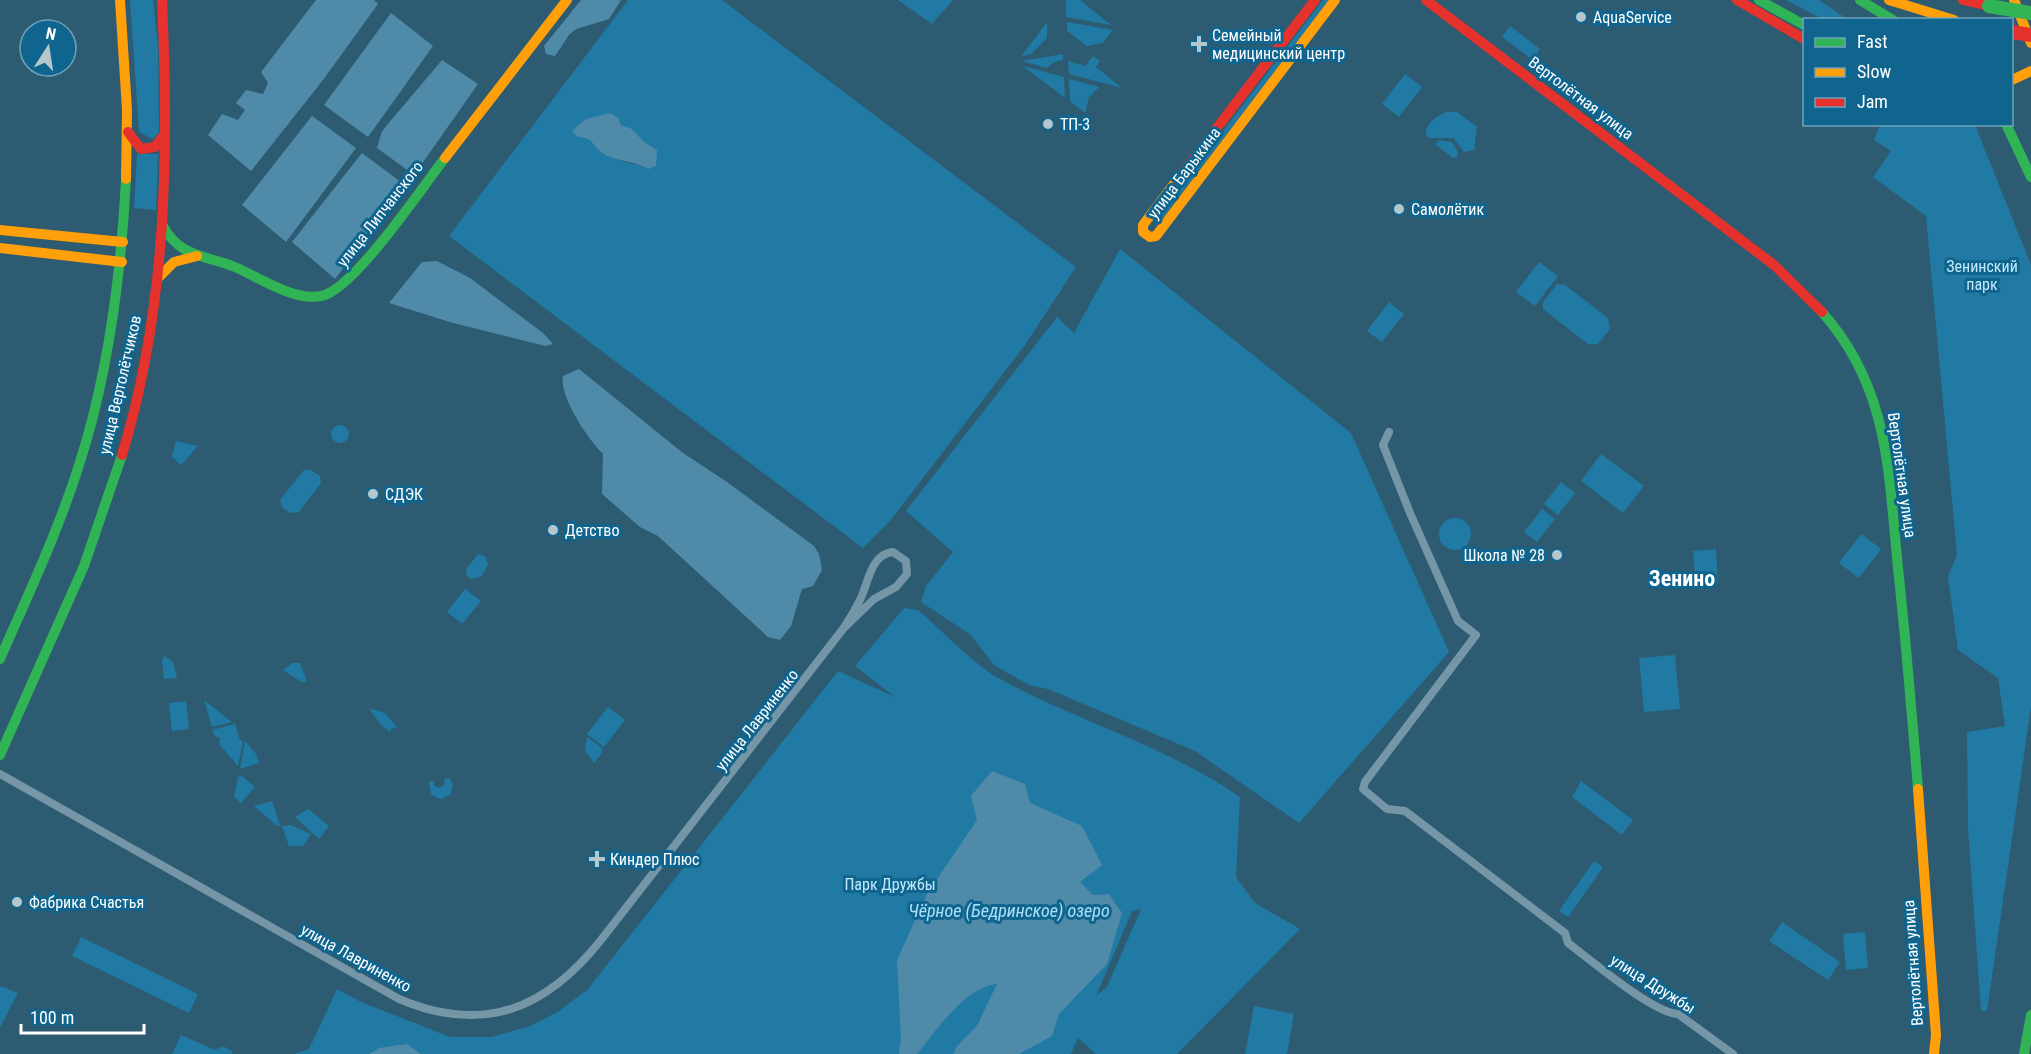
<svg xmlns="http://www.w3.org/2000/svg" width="2031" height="1054" font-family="'Roboto Condensed',sans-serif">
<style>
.green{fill:#207aa4;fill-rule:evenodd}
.water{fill:#4f8ba9}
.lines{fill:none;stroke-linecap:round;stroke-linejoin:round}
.street{stroke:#7496a6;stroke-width:8}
.fast{stroke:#30b455;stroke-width:10}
.slow{stroke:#ff9f0a;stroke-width:10}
.jam{stroke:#e5322d;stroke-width:10}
.fast-bridge{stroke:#30b455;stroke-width:14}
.jam-bridge{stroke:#e5322d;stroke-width:14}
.poi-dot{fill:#b6c6cd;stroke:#10658e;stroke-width:2}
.labels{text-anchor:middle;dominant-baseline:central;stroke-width:6;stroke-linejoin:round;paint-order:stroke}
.poi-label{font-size:16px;fill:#fff;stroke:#10658e;text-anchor:start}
.street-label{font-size:16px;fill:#fff;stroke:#10658e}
.park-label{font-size:16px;fill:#c0eafd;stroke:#10658e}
.water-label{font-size:18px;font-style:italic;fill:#a9e1fa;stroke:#10658e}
.district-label{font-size:22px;font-weight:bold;fill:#fff;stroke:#10658e}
</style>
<rect width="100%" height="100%" fill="#2d5b71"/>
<!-- green -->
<path class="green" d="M130,0H153L158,45L159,132L153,139L139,132Z
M628,0H722L1076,267L1025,345L890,521L863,548L449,236ZM603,117L617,118L621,125C635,133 643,142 657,150L648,169C639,163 631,164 621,161C603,156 600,145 587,137L586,119Z
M898,0H953L932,24Z
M1066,0H1080L1111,25L1066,17Z
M1323,0H1329L1158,224L1154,221Z
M1786,0H1819L1847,19H1822Z
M1047,22V38L1031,54L1021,57Z
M1067,22L1113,30L1103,43L1087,46L1067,31Z
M1510,26L1540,49L1533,60L1502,37Z
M1063,54V60L1054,62L1047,68L1022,61Z
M1093,56L1100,61L1096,67L1122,88L1069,74L1068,61L1085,66Z
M1023,66L1064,77L1065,98Z
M1405,74L1422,87L1399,117L1382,104Z
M1069,79L1099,87L1089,97L1085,113L1070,101Z
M1447,112H1457L1477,127L1474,150L1464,152L1454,138H1428L1426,135C1425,124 1437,115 1447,112Z
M1880,125H1975L2031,265V707L1987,1011H1981L1968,828L1967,732L2005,726L1998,678L1958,650L1948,577L1957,555L1926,216L1873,177L1891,151L1874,140Z
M1439,140L1452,142L1458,152L1457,157L1453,158L1435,144Z
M137,154H158L156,210L134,208Z
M1120,249L1351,433L1449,652L1299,823L1195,751L1048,689L1029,685L994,665L971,635L921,602L926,586L953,552L906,511L1057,317L1074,333Z
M1539,262L1558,276L1535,306L1516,292Z
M1557,284L1565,285L1608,318L1610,329L1598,344H1588L1543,309V302Z
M1389,302L1404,314L1382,342L1367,331Z
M331 434a9 9 0 1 1 18 0a9 9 0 1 1-18 0Z
M176,441L198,446L181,465L172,457Z
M1601,454L1644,486L1623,513L1581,481Z
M304,470H311L320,476L321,483L299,512L290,513L282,507L280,500Z
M1561,482L1575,493L1558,515L1544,504Z
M1542,509L1555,519L1537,542L1524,532Z
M1439 534a16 16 0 1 1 32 0a16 16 0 1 1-32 0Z
M1861,534L1881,549L1859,578L1839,563Z
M1716,549L1718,584L1696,586L1693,551Z
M478,554L486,557L488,564L482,576L472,579L467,576L466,569Z
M465,589L481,601L462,624L447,612Z
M904,608L918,610C940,629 975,665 998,678C1078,722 1163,744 1240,797L1236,877L1255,903L1300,929L1177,1054H1096L1078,1038L1071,1054H294L309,1049L337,989L361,1002L450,1037H491L530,1026L559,1011L588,989L838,671L895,697L855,666ZM1141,909L1107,987L1096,996L1132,911Z
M1675,655L1680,709L1644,712L1639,658Z
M165,656L173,662L177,678L164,679L162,660Z
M292,663H300L307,682H302L283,670Z
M204,700L232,722L212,727Z
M186,701L189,729L172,731L169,703Z
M608,707L625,720L604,747L587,734Z
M369,708L385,713L397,727L392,728L390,732L380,724Z
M235,724L240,740L243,741L238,766L219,744L220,738L214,735L212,730Z
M587,737L602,748V753L594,763L585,751Z
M245,741L256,754L259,763L240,769Z
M242,776L255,787L241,803L234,797L238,777Z
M450,778L453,785L450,795L440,799L431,794L429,781H434V786L440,788L445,784L444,779Z
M1581,781L1633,820L1622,835L1572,797Z
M272,801L280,825L277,826L254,806Z
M308,809L329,826L319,839L295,817Z
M291,825L311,834L303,846H289L282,826Z
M1594,861L1603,867L1568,917L1559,911Z
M1782,922L1840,962L1828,980L1769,941Z
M1865,932L1868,968L1846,970L1843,934Z
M81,937L198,994L189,1013L72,956Z
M0,986L18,993L0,1028Z
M1254,1006L1294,1014L1287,1054H1245Z
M181,1035L215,1050L223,1046L232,1051V1054H172Z"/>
<!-- water -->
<path class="water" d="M316,0H374L378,4L323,80L251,171L208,135L222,114L238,120L245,110L236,103L246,90L263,94L268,83L261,72Z
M581,0H621L609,19L576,29L569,35L555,56L546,54L544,46Z
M391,13L433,46L368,137L324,105Z
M442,60L478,84L414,175L377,148L382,131Z
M610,113L618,118L621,125L632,129L643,141L657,150L656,166L648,169C635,160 620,163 606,155C593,149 595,137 578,137L572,131L586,119Z
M312,116L356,148L286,242L242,205Z
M362,153L405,185L335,279L292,242Z
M437,261L470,278L543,333L553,344L545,346L453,323L389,303L422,262Z
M579,369L683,453L727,482L814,546L819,554L822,570L813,586L802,589L791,626L780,640L768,637L658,536L640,527L602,494L603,454C588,439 559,397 563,376Z
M992,771L1025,784L1030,803L1082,826L1102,865L1080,882L1093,895L1109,894L1122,913L1107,964L1059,1014L1052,1036L1019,1054H953L957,1046L977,1026L997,984C965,987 936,1031 917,1054H899L901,1038L897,960L927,894L977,820L971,796Z
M407,1044L421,1054H369L379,1048Z"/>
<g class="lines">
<!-- street -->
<path class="street" d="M1389,432L1383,445L1410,513L1458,621L1476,635L1365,782L1363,789L1387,809L1405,811L1565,933L1568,943C1591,960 1653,1013 1678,1014L1733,1054
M0,774L399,999C484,1035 546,1009 601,940L843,629C849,620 855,610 860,600C868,585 870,554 893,552L906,561L907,574L896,587L874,599L843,629"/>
<!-- fast -->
<path class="fast" d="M1759,0L1804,25
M1860,0L1893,20
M2006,124L2031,177
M163,226C180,258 206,255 235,267C260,278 293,301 321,296C353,291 423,186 445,158
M1822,312C1890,389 1888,472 1898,568C1906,642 1912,715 1918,789
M0,659C28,595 58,532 79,465C109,373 121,275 126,179
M0,755L84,566L122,455
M2024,1054L2031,1015"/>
<!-- slow -->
<path class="slow" d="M120,0L127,110L126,179
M1889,0L1954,20
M2014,0L2031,43
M2012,80L2031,71
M445,158L567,0
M1177,180L1143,225V232L1150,237L1156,236L1335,0
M0,230L123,242
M0,248L122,262
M159,277L174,262L197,256
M1918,789L1936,1035L1934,1054"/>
<!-- jam -->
<path class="jam" d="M1426,0L1774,265L1822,312
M1737,0L1804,39
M1963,0L1989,6
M128,132L141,149L155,147L163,136
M1177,180L1315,0
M122,455C167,308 169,152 162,0"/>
<!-- fast-bridge -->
<path class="fast-bridge" d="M1989,6L2031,13"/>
<!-- jam-bridge -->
<path class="jam-bridge" d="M2012,32L2031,35"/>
</g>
<!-- markers -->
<g class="poi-dot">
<circle cx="1581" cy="17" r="6"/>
<path d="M1196 35h6v6h6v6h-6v6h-6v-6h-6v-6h6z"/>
<circle cx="1048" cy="124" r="6"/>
<circle cx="1399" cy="209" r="6"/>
<circle cx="373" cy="494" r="6"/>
<circle cx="553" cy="530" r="6"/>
<circle cx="1557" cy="555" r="6"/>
<path d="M594 850h6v6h6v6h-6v6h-6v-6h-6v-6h6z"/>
<circle cx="17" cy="902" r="6"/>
</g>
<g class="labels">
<!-- poi labels -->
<g class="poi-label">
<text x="1593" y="17">AquaService</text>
<text x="1212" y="35">Семейный<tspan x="1212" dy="18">медицинский центр</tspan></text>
<text x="1060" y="124">ТП-3</text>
<text x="1411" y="209">Самолётик</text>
<text x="385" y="494">СДЭК</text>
<text x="565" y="530">Детство</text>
<text x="1545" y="555" text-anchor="end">Школа № 28</text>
<text x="610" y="859">Киндер Плюс</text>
<text x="29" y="902">Фабрика Счастья</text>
</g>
<!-- street labels -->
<g class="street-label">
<text transform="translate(1581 98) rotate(37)">Вертолётная улица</text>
<text transform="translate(1184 173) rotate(-53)">улица Барыкина</text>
<text transform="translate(380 214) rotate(-52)">улица Липчанского</text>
<text transform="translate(120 385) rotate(-77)">улица Вертолётчиков</text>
<text transform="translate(1902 475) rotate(82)">Вертолётная улица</text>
<text transform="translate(757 720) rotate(-52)">улица Лавриненко</text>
<text transform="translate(356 958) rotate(29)">улица Лавриненко</text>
<text transform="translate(1913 963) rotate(-94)">Вертолётная улица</text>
<text transform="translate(1653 984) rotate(32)">улица Дружбы</text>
</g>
<!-- park labels -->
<g class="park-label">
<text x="1982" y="266">Зенинский<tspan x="1982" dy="18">парк</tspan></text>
<text x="890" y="884">Парк Дружбы</text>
</g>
<!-- water labels -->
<g class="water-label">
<text x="1009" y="910">Чёрное (Бедринское) озеро</text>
</g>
<!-- district labels -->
<g class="district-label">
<text x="1682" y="578">Зенино</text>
</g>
</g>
<!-- legend -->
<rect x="1803" y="18" width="210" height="108" fill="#10658e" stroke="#70a3bb" stroke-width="1.5"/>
<rect x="1815" y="38" width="30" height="9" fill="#30b455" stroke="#70a3bb" stroke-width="1.5"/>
<text x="1857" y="48" font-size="18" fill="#ffffff">Fast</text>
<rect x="1815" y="68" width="30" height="9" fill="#ff9f0a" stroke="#70a3bb" stroke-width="1.5"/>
<text x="1857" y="78" font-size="18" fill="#ffffff">Slow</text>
<rect x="1815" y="98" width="30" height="9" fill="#e5322d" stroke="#70a3bb" stroke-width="1.5"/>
<text x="1857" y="108" font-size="18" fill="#ffffff">Jam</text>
<!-- north arrow -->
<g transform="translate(48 48) rotate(12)"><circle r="28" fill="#10658e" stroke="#70a3bb" stroke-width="1.5"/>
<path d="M0-4.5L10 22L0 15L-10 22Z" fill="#b6c6cd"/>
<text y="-9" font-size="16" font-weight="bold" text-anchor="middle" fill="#ffffff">N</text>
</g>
<!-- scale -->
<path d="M21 1024v9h123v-9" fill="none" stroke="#ffffff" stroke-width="3"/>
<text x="30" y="1024" font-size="18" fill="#ffffff" stroke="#10658e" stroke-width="4.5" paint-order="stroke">100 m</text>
</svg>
